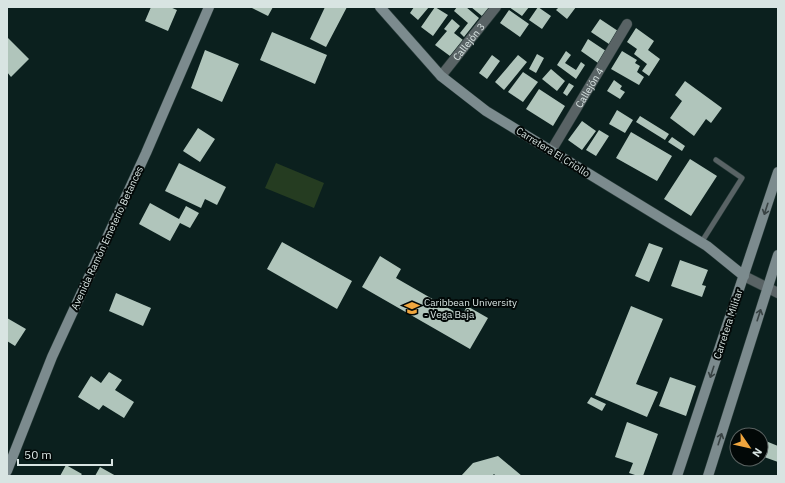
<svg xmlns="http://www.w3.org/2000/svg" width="785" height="483" font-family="'IBM Plex Sans',sans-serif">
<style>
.green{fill:#253c21}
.building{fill:#b0c5bb}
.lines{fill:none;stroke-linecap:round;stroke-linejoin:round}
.lane-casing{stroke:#283b39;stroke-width:6}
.street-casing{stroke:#283b39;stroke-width:11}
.secondary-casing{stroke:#283b39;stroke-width:11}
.lane{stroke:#596365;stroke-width:5}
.street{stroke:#596365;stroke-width:10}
.secondary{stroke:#7c8b8e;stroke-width:10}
.oneway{stroke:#394344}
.labels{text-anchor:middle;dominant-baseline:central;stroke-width:4;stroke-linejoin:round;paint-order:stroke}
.street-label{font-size:10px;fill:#d8e4e2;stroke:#020807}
.poi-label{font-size:10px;fill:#d8e4e2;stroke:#020807;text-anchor:start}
</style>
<rect width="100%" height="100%" fill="#0b201e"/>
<!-- green -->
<path class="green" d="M276,163L324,183L314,208L265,188Z"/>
<!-- building -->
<path class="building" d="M151,7H170L177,10L168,31L145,21Z
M250,7H273L268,16Z
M325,7H347L326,47L310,39Z
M414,7H429L418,20L410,13Z
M435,7L448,15L433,36L421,27Z
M457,7H466L479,18L464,37L460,33L468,23L454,11Z
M471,7H487L489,8L482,16Z
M509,7H529L522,16Z
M538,7L551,16L542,29L529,20Z
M559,7H576L567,19L556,10Z
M509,10L529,24L520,37L500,23Z
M452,19L460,26L454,33L463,40L450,56L435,45L447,31L444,29Z
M600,19L618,31L609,44L591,32Z
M636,28L654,41L648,50L660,59L649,76L642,71L647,64L634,54L637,49L627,42Z
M272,32L327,55L315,84L260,60Z
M7,37L29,59L11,77L7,72Z
M588,39L606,51L598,63L581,51Z
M205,50L239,64L222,102L191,88Z
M566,51L571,55L565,63L576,70L581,62L585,65L576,79L557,65Z
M622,51L637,60L635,63L640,66L637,72L644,77L639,85L611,69Z
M537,54L544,58L536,73L529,69Z
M492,55L500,61L487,79L479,73Z
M518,55L527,62L504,90L495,82Z
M551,69L565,81L557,91L542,79Z
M523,72L538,82L523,102L508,92Z
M614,80L622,86L620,89L625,92L620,99L607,91Z
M685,81L722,108L711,123L706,119L694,136L670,118L682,101L675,95Z
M569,83L574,86L567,96L563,93Z
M539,89L565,106L553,126L526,109Z
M617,110L633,120L625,133L609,124Z
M640,116L669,134L665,140L636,122Z
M582,121L596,131L582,150L568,140Z
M198,128L215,139L200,162L183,151Z
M599,130L609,136L596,156L586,150Z
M631,132L672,156L657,181L616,158Z
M672,137L685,146L682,151L668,142Z
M690,159L717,176L691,216L664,199Z
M179,163L226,187L217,205L205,199L201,208L165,191Z
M150,203L179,219L186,206L199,213L190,228L180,223L170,241L139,224Z
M282,242L352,281L337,309L267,269Z
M649,243L663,248L649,282L635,276Z
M380,256L401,269L396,278L462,316L467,306L488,318L470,349L362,287Z
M680,260L708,270L702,285L706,286L702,297L671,286Z
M116,293L151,308L143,326L109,311Z
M631,306L663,319L636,384L658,392L647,417L595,395Z
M7,318L26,329L15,346L7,341Z
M109,372L122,380L115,390L134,402L124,418L103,405L99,410L78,397L91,376L101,383Z
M670,377L696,386L686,416L659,406Z
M591,397L606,404L602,411L587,403Z
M627,422L658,434L643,476H638L629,473L633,463L615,457Z
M761,439L778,446V462L761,456Z
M498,456L522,476H496L494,474L492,476H461L473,463Z
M66,465L82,474L80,476H60Z
M100,467L116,476H95Z"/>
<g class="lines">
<!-- lane casing -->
<g class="lane-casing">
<path id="lane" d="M701,243L742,178L716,160"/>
</g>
<!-- street casing -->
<g class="street-casing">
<g id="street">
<path id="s1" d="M441,76L496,7"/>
<path id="s2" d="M551,151L627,24"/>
<path d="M744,276L778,293"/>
</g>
</g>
<!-- secondary casing -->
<g class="secondary-casing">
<path id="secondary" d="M380,7L441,76L486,111L707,246L744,276
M7,471L52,357L146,153L209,7
M677,476L778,172
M708,476L778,255"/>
</g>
<!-- lane -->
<use href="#lane" class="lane"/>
<!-- street -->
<use href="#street" class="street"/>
<!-- secondary -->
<use href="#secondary" class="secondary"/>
</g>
<!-- one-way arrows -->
<defs><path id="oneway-shaft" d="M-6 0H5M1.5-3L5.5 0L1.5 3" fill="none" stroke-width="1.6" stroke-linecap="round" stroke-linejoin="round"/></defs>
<g class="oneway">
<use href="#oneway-shaft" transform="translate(766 209) rotate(108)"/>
<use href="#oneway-shaft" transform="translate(759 315) rotate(-72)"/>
<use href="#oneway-shaft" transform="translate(712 372) rotate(108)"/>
<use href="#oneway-shaft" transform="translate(720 439) rotate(-72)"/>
</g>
<!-- icons -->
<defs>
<g id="university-bare" transform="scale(1.2)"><path d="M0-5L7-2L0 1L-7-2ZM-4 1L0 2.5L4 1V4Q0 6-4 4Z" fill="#f0a63e" stroke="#020807" stroke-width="2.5" paint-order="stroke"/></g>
</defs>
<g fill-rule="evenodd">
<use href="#university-bare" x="412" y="308"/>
</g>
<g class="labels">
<!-- street labels -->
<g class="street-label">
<text stroke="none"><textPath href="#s1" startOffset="44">Callejón 3</textPath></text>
<text stroke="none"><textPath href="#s2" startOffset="74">Callejón 4</textPath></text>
<text transform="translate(553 152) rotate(32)">Carretera El Criollo</text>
<text transform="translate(107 238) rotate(-65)">Avenida Ramón Emeterio Betances</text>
<text transform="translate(728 324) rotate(-72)">Carretera Militar</text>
</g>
<!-- poi labels -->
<g class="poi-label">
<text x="424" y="302">Caribbean University<tspan x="424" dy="12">- Vega Baja</tspan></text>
</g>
</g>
<!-- border -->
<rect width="785" height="483" fill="none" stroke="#d8e4e2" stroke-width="16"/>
<!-- north arrow -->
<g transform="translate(749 447) rotate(124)"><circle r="19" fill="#020807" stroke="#58605f"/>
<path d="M0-3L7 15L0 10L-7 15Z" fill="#f0a63e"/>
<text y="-6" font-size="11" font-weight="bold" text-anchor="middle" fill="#d8e4e2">N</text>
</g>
<!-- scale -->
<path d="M18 459v6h94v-6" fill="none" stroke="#d8e4e2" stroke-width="2"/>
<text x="24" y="459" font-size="12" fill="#d8e4e2" stroke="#020807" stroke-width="3" paint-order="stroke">50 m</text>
</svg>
